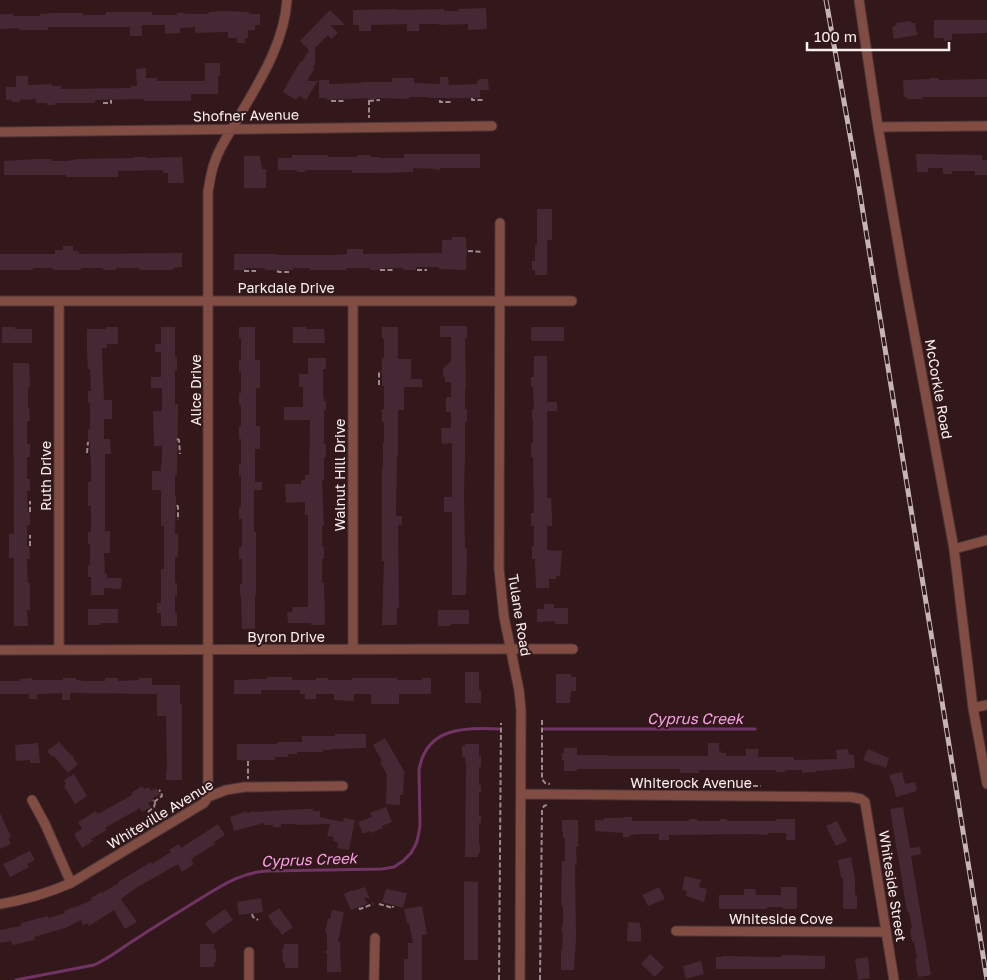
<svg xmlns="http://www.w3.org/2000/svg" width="987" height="980" font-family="'Golos Text',sans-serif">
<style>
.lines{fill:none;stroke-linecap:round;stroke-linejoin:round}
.stream{stroke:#713464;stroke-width:3}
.building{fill:#442934}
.minor-casing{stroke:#4e3639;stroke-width:11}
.path{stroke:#9c8a8c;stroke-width:2;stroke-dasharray:5 2.5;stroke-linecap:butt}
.minor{stroke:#814c42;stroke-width:9}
.rail-casing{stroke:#c5b5b7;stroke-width:5}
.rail{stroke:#32181b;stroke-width:3;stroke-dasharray:9;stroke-linecap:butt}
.labels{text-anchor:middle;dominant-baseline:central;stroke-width:4;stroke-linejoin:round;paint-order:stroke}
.street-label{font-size:14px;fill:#fcf0f1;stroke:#32181b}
.water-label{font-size:15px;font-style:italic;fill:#fba0e5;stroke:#32181b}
</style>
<rect width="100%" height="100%" fill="#32181b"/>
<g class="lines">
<!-- stream -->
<path class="stream" d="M544,729H755
M16,980L94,965C110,958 124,946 139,937C159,924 179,912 198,900C221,886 241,872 268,871L382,869L394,867L403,861L411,853L416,844L418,837L420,826L419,770C426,728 463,727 499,729"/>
</g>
<!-- building -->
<path class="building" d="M486,8L487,29L468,30V24L439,25V24H419V31H407V24L371,25V31H359V25H353V10L397,9V10L444,9V11H458V9Z
M330,10L345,25H330L338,33L331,39L328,35L315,48V64L313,68L314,69L307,81H318L306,100L299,96L296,100L283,92L291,77L301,61L302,62L309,50L300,41Z
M224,11L249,12V14H260V25H255V30H248V38H245V43H237V38H228V32L195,33V27L180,28V33L165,34V25H142V36H130V27H48V30H19V28L0,29V15L2,14H13V16H40V14L53,13H83V15H105L106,12H152V15H177V13H185V14H208L210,12Z
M934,20H987V33L952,34V40L944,41V38H934Z
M910,21L912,23H915L917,35L894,39L892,27L897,25L896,23Z
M205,63H220V76H218V94H191V101H144V99L95,100V103H55V105H47V103H36V99L20,100V102H12V100H6V87H16V76H28V85L52,84V86H61V89L131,88V86H137L136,69L146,68V78H157V81H205Z
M440,77H448L449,85L477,84V81H479V79H488L489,90H480V98H429V97H409V99L377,98V99H367V98L327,100V98H319V80H329V84L359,83L364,82H392V78H414V83L440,84Z
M930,78H939V80L987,79V97H922V99H907V97H904L903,80L930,79Z
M404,154H480V168H441L438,171L436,169L413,168V172L379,173H352V170H305V172H297V170H278V158H292V155H328V157H357V155H370V157H379V158H404Z
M916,154L982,155V160H987V175H975V171H952V174H943V168H928V172H917Z
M244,156H260L262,169H266V188H244Z
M134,157H146V158L182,157L184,183H168V173H163V170L118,171V177H66V175H4V161L38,159H51V161H66L75,160V159L134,158Z
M537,209H552V240H547V275H535V270H532V261H535V245H537Z
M452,237H466V248H467L466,270L439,269V267H416V270H403V268H382V270H370V268H346V270H310V268H293V270H265V268H246V270H234V254H277V255H333L347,254V249H363V254L442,253V240H452Z
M63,246H73V251H79V254L182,253V267L173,268V270H139V268H116V270H103V268H81V270H53V268H33V270H0V254H55V250H63Z
M440,326H467V338H465L466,388H465V409H467V422H465V455L464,491L465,548H467L466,595H452V512H444V497H452V443L442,444L441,428H451V412H446V397H451V382H445V377H443V369L451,361V337H440Z
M2,327H15V329H32V343H2Z
M106,327H118V344H107V348H102L104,400H112V419H104V439H110L111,454H105V531H110V553H104L105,574H107V578H122L121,589L104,588V595H91V577H88V565H90V544H88V532H91V506H88V482H91V457H90V442H88V429H90V403H88V391H91L90,369H88L87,352V329H106Z
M161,327H175V357H177V370H175V404H178V415L177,475H175V496H176L175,534H178V557H175V583H177V596H175V613H177V626H161V613H157V603H161V569H164V526H161V490H152V471H161V463H162V446H154L153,411H162V388H151V377H161V352H155V344H161Z
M239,327H255V360H260V388H256V426H260V449H255V482H262V490H254V532H256V595H255V629H242L241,595H240V584H242V559H239V547H242V519H239V507H241V476H239V464H241V439H239V426H241V405H239V393H241V372H239V360H241V338H239Z
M293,327H306V329H324L325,343H293Z
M382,327H398V359H411V379H422V387H404V410H398V455H397L396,516H402V525H398L399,608H397V625H382L384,561H382V467H383V442H384V422H382V409H384V386H382V358H384V339H382Z
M531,327H564V341H531Z
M534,356H547V402H557V411H547V498H551L552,516V526H547V550L562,551L560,576H556V579H549V588H536L535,559H532V546H534V526H531V513H534L533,457H531V443H533V420H532V409H534L533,387H531V377H534Z
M308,358H326V369H323V393L324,401H326V410H324V444H326V457H324V480H322L324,526H322V547H324V559H322V583H324L325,625H311V623H288L287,612H292L293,607H308V515H305V502L286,503L285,484H301V480H305V475H309L310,420H284V407H303V387H299V374H308Z
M13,363H29L30,387H28V408H29L30,421H27V444H30V457H27V479H30V491H27L28,512H30V525H27V546H29L30,559H27L28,583H30V610H27L28,626H14V558H9V534H14Z
M544,604H554V608H568V624H555V621L537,622V609H544Z
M88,609H118V623H101V625H88Z
M438,610H469V624H451V626H438Z
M465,672H479V690H481V703H465Z
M556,674H571V677H576V691H571L570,703H556Z
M267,677H292V680H316V678H328V680H352V678H397V680H422V678H431V694H399V704H371V694H354V701L334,700V694H316V699H305V694H300V690H261V694H234V680H249V679H267Z
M32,678V680H63V678H76V680H81V681H105V678H118V681L139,680V678H152V685H180V704H182V780H166V771H167L166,716H157V694L70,693V700H62V693L37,694V699H29V694H0V681H20V679Z
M335,734H366V748L332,749V750H323V752H297V754H288V757H275V760H252V761L237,760V744H277V742H302V736H335Z
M385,738L404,771L403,795H400V805L386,804L387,775L380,762L382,761L373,745Z
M59,742L71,755H73V758L78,764L68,773L54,756L52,757L47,751Z
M38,743L40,763H30V760L16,761L15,745Z
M708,743H719V751H721V753H726V756H746V749H758V757H794V760L837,759L836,750L848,749L849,755H854L855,768L816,771V772L802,773V770H785V772H776V770H699V773H680V769H577V771H564V760H562V753H564V748H577V755H608V756H708Z
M465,744H479V756H481V767H479V785H481V792H479V816H481V823H479V845H480V853H478V857H465L466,767L465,757H462V746H465Z
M868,749L889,758L886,768L876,764V765L863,760Z
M902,772L905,784L915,782L917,791L896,797L893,784H892L889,775Z
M74,774L87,796L75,804L64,786L66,784L64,780Z
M142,786L144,789L149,787L151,791L156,788L160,794L153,798L152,801L148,803L151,807L142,812L140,808L105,828L107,830L91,839L93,841L82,848L74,834L82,829L78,822L96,811L98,814L132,795L131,793Z
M386,807L392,822L382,826L383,828L371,833L370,831L363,834L358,822L372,817L370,813Z
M903,807L910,848L920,847L921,854L911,856L931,975L918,977L915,959L917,958L914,942H912L910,929L912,928L909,912L907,911L890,809Z
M302,809H313V811H320V817L343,822L344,818L355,820L349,850L337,848L338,842L333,841L334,837L327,836L330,824L297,825V824H281V827H273V825H264V823L234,831L230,817L247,811V813L254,811L255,812Z
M0,813L11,837L8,838L11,844L0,849Z
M623,817H632V821H689V819H697V821H720V819H727V821H776V819H795V840H786V833H768V835L751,834L669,835V840H659V834H641L630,835V837H623V833L595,831V820H604V818H623Z
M562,820H578V847H576L577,865H575L576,939L574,970H561V950H562L563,934H562V925H563V909L562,905H561L562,861H565V838H563V832H562Z
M837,821L847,841L836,846L826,826Z
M218,824L225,835L214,842L215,844L194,857V858L191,860L194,864L182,872L178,864L136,888L121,899L137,922L125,929L114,910L89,926L88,923L83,925L81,920L65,928L34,937L35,940L12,945L11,941L0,943V930L21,926V923L48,916V918L65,913L64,911L73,907V908L92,900L91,898L101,892L102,893L119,883L118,882L151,862L152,864L171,852L169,850L179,844L181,848Z
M30,851L35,860L27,864L29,867L10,877L3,864Z
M851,857L855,879V895H857V909H843V878H841L838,860Z
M685,876L701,880L699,887L707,889L704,902L686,896L687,891L682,890Z
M464,881L478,882V960H464Z
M365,887L370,899L364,897L367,904L351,910L344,894L352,890L353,891Z
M659,887L665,899L648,906L642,895Z
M781,887H797V909H783V907H767V909H719V895H744V889H755L756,895H781Z
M386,889L407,893L403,908L382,902Z
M261,898L263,912L239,915L237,902Z
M422,906L427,934L422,935V980H404V959H408V943H413L409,923H407L404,909Z
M279,908L293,927L282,935L277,927L276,928L268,916Z
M225,909L233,920L213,934L205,923Z
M332,910L344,912L338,942H340L341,972H327V954L324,952L327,950V933L325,932L328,918L330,919Z
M628,922L640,923V927H641V942L627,941Z
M200,944H214V949H216V962H214V967H200Z
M284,944H298V968H285V963H283L282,949H284Z
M650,954L664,967L655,977L641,964Z
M782,955L825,956V969H716V957H722L723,956L782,957Z
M868,957L870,978L858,980L855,959Z
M701,961L704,974L686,979L683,966Z"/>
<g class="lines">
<!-- minor casing -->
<g class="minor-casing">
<path id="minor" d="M859,0L878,127L903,272L954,549L973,708L987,784
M878,127L987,126
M0,132L492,126
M500,223L499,569L504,617L519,690L521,710L520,980
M0,301H572
M954,549L987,540
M353,649V301
M0,650L573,649
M59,650V301
M973,708L987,705
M521,794L851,797L861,799L865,802L894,980
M208,797V192C210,181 211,171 215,161C219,149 226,138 233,127C255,88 284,47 287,0
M32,800L45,824L71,883
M0,904C25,900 48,893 71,883L204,803L208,797L226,790L245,787L343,786
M676,931L886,932
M249,980V952
M374,980L375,938"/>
</g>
<!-- path -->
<path class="path" d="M472,98V100H485
M332,100V101H344
M369,100V118
M440,100V102H452
M369,101L380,100
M103,103H111V100
M468,251L483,252
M380,270H393
M417,270H427
M244,271H256
M277,271L279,272H289
M379,385V372L381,371
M177,439L179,440L180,454
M87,453L88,442
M177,505L178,507V520
M30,512V501
M30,546V535
M542,720V779L545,783L550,784
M248,761V779
M753,786H761
M154,802L162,796L161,792L159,790
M148,812L154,807L155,803L153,800
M379,904L393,908V906
M359,908L360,909L373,904
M252,914L253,917L258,920
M499,980L501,723
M540,980L542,810L544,806L549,804"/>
<!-- minor -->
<use href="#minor" class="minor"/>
<!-- rail casing -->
<g class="rail-casing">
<path id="rail" d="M826,0L856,169L987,980"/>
</g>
<!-- rail -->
<use href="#rail" class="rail"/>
</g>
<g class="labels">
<!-- street labels -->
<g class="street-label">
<text transform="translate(246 115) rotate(-1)">Shofner Avenue</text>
<text x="286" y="287">Parkdale Drive</text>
<text transform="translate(939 389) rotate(80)">McCorkle Road</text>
<text transform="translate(195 390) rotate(-90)">Alice Drive</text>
<text transform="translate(339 475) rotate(-90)">Walnut Hill Drive</text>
<text transform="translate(45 476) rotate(-90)">Ruth Drive</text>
<text transform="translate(520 615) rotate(81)">Tulane Road</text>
<text x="286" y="636">Byron Drive</text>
<text x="691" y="782">Whiterock Avenue</text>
<text transform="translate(160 814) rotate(-31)">Whiteville Avenue</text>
<text transform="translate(893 886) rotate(81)">Whiteside Street</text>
<text x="781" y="918">Whiteside Cove</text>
</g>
<!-- water labels -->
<g class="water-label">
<text x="695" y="718">Cyprus Creek</text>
<text transform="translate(309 859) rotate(-2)">Cyprus Creek</text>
</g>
</g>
<!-- scale -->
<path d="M807 42v8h142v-8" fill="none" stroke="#fcf0f1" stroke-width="2.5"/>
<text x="814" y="42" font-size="15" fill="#fcf0f1" stroke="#32181b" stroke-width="4" paint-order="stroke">100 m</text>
</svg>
